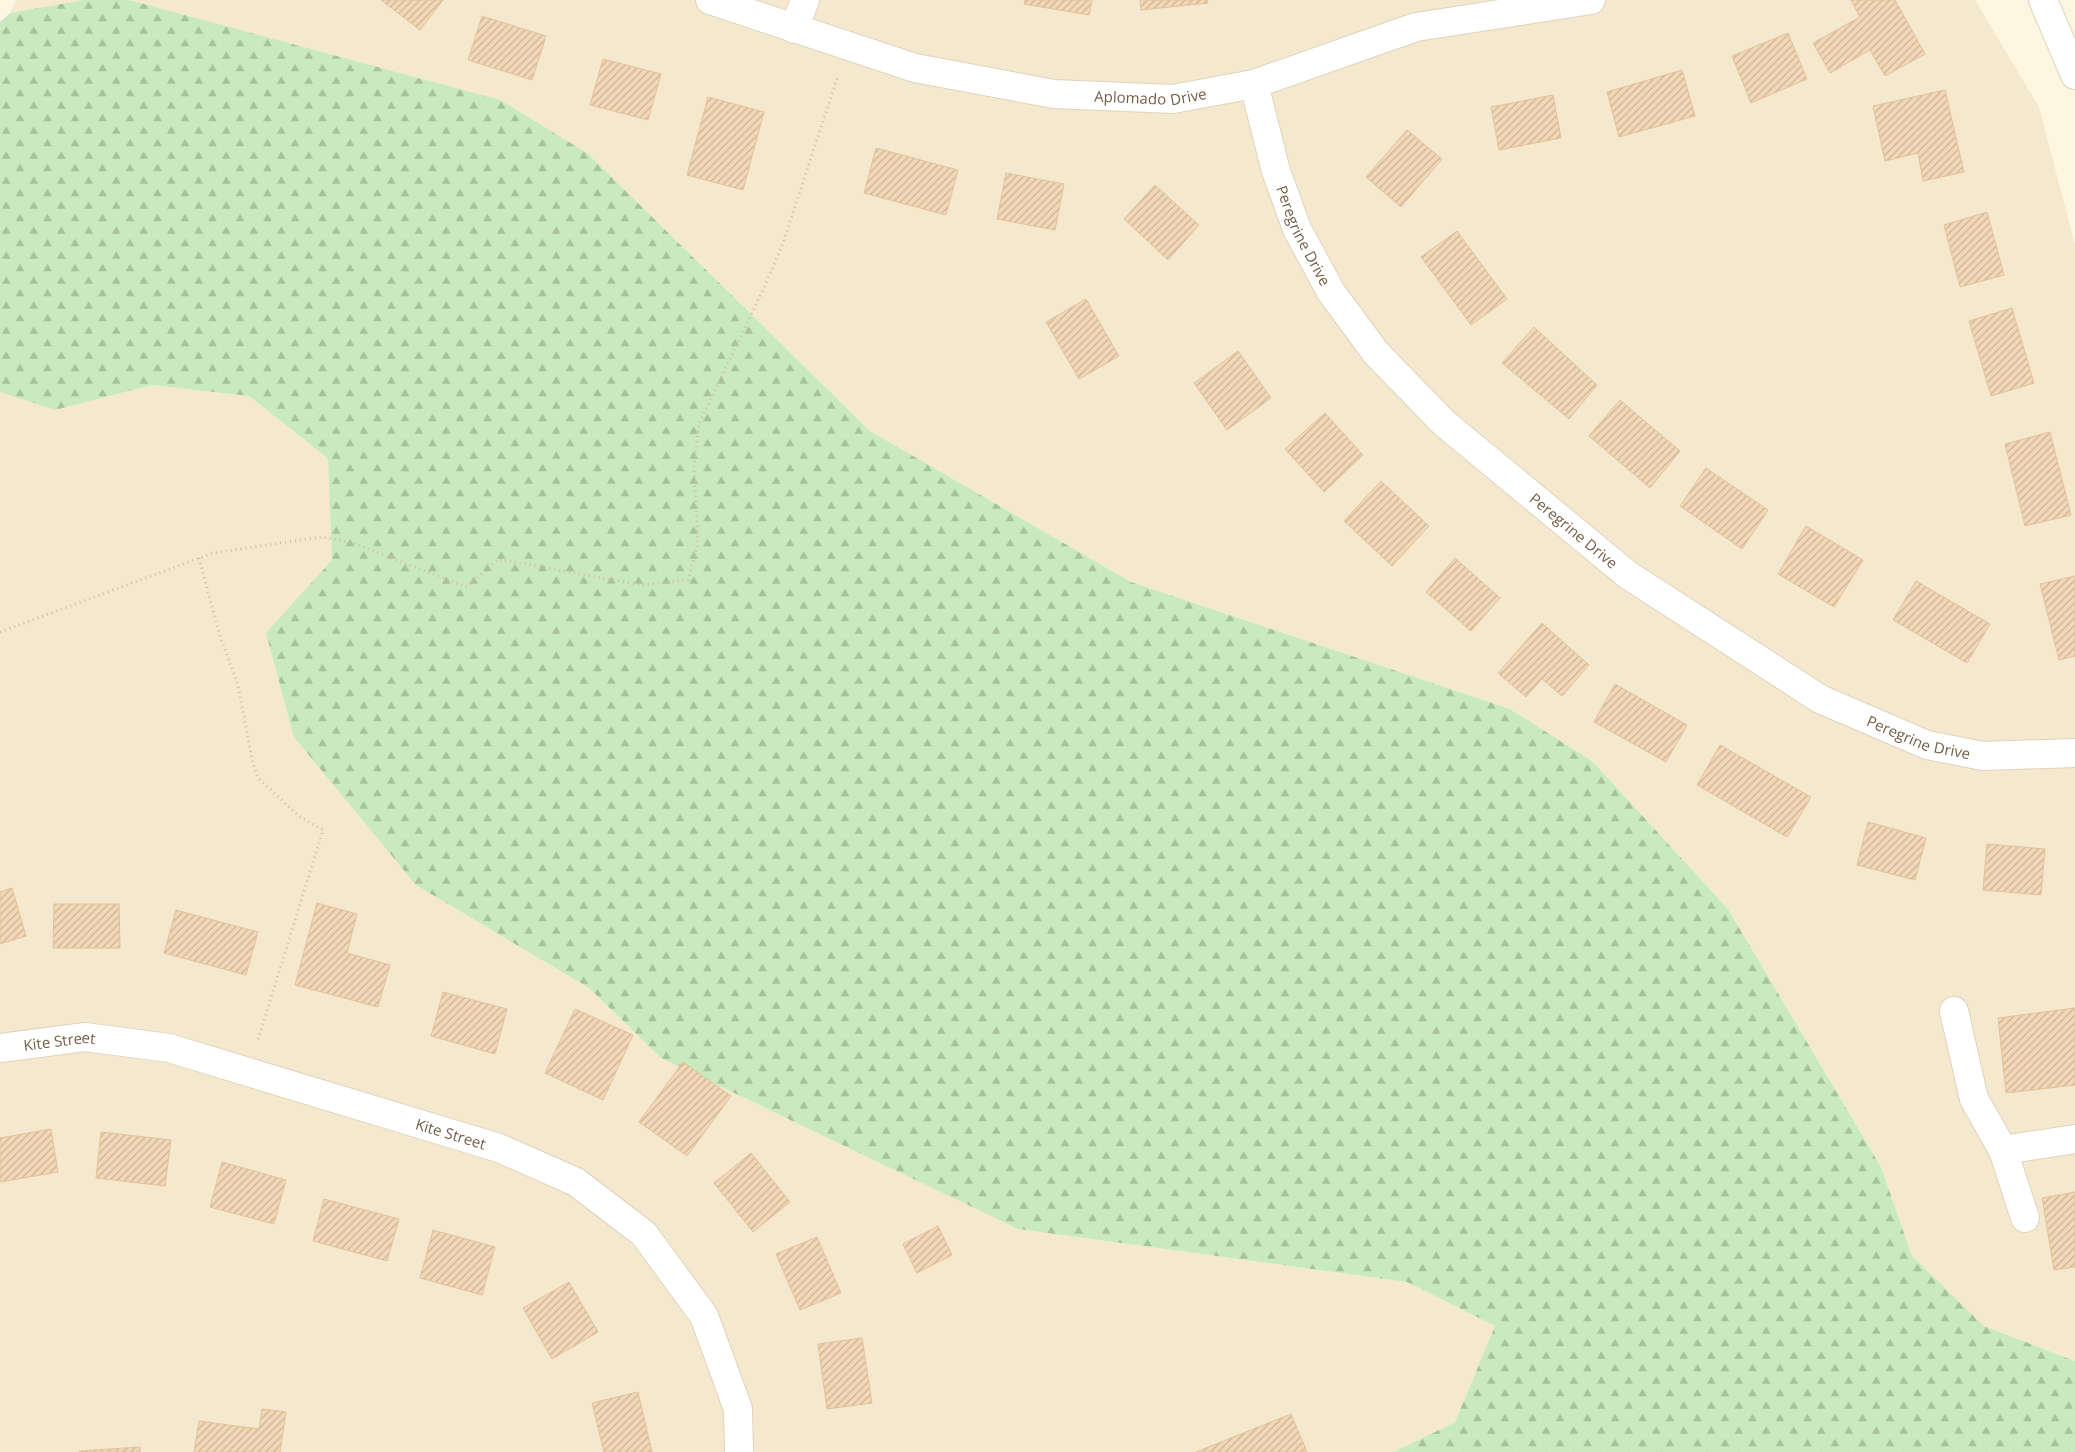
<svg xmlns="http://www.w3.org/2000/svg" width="2075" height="1452" font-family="'Open Sans',sans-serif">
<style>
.residential{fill:#f4e9ce}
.forest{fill:url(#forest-firs)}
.building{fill:url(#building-hatch);stroke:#e5c197}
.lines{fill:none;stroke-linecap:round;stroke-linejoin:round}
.minor-casing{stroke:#e1d3bc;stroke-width:30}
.path{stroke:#d7bc9b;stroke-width:3;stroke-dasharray:1 4;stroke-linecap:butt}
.minor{stroke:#fff;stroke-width:28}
.labels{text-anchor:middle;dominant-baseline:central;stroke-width:4;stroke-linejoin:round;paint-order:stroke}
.street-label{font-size:15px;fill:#735e47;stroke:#fff9e6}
</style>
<defs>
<pattern id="forest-firs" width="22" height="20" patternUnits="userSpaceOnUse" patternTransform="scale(1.25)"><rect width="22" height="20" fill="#c9eabf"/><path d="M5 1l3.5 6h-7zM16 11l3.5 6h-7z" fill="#a8c19d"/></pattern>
<pattern id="building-hatch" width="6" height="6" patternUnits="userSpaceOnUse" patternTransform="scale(1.25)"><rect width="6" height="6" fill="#f2d8b7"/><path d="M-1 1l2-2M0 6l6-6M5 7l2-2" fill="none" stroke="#c8b297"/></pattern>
</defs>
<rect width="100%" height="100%" fill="#fdf6e0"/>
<!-- residential -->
<path class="residential" d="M16,0H84L10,13Z
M129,0H1975L2039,107L2075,245V1361L1984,1326L1912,1256L1881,1167L1728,909L1592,761L1510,709L1131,582L870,431L587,153Z
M152,385L249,396L329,458L332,560L267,634L416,885L589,988L661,1058L1018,1229L1407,1282L1495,1326L1455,1422L1394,1452H0V392L55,410Z"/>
<!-- forest -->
<path class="forest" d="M84,0H129L500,100L587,153L870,431L1131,582L1510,709L1592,761L1728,909L1881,1167L1912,1256L1984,1326L2075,1361V1452H1394L1455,1422L1495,1326L1407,1282L1018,1229L661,1058L589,988L416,885L294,737L266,633L332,560L328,458L249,396L152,385L55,410L0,392V22L10,13Z"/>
<!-- building -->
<path class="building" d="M381,0H443L420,30Z
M1025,0H1092L1089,15L1024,4Z
M1140,0H1207L1208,3L1141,10Z
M1851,0H1895L1925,54L1885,76L1870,50L1830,73L1813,43L1860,17Z
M482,16L546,36L532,80L468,60Z
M1788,33L1807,79L1751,103L1732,56Z
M603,59L661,74L648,120L590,105Z
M1682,70L1695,116L1619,137L1607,92Z
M1945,90L1964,172L1923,181L1918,153L1885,161L1873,106Z
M1553,95L1561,138L1499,150L1491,107Z
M708,97L764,112L743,190L687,175Z
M1407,130L1442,159L1401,207L1366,177Z
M876,148L958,170L946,215L864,193Z
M1006,173L1064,184L1055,230L997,219Z
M1155,185L1199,225L1168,260L1124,219Z
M1987,212L2004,275L1960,287L1944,225Z
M1457,231L1507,299L1471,325L1421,257Z
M1086,299L1119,356L1079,379L1046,322Z
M2012,308L2034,383L1991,396L1969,321Z
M1534,327L1597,385L1569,419L1502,363Z
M1238,351L1271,398L1227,430L1194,383Z
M1620,400L1680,451L1650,488L1589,436Z
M1325,413L1363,455L1324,492L1285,449Z
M2050,432L2071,515L2025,526L2005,444Z
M1706,468L1768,510L1742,549L1680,506Z
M1381,481L1429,526L1392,566L1344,521Z
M1806,526L1863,560L1834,607L1778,574Z
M1455,558L1500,598L1471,631L1426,592Z
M2075,576V656L2059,660L2040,584Z
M1916,581L1990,624L1967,663L1893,620Z
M1542,623L1589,665L1562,696L1542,679L1526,697L1498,673Z
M1615,684L1687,725L1666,762L1594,722Z
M1720,745L1811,797L1787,837L1697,785Z
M1868,822L1926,838L1915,880L1857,865Z
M1987,844L2045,849L2041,895L1983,890Z
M12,888L26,936L0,944V892Z
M317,903L357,914L347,953L390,965L378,1007L295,985Z
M54,904H119L120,948H53Z
M176,910L258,932L246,975L164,953Z
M443,992L507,1009L495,1054L431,1036Z
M2075,1008V1085L2006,1093L1998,1018Z
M575,1009L633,1035L603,1100L545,1073Z
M683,1062L731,1096L687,1156L639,1122Z
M51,1129L58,1172L0,1182V1138Z
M101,1132L171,1140L165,1186L96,1178Z
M751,1153L790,1202L753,1232L714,1183Z
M222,1162L286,1180L274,1224L210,1207Z
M2075,1192V1267L2054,1270L2042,1198Z
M324,1199L399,1219L387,1261L313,1241Z
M938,1226L952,1255L917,1273L903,1244Z
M433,1230L495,1247L482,1295L420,1278Z
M817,1237L841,1293L800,1310L776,1254Z
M569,1282L598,1332L552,1359L523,1308Z
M862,1338L872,1403L827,1409L818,1344Z
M638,1392L652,1452H604L592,1403Z
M262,1409L286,1412L280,1452H194L199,1421L259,1429Z
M1291,1414L1307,1452H1196Z
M140,1447V1452H79V1451Z"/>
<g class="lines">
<!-- minor casing -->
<g class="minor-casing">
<g id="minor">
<path id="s1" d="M710,0L915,68L1054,94L1173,99L1254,84L1416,27L1591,0"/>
<path d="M2043,0L2075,75"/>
<path d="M794,29L805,0"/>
<path id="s2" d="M1254,84L1276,171L1297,229L1331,292L1376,353L1444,423L1628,575L1820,699L1927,745L1983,756L2075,753"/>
<path d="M1954,1011L1974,1099L2003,1150L2075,1139"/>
<path id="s3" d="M0,1048L85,1037L169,1048L499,1148L576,1182L644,1234L704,1316L738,1409L739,1452"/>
<path d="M2003,1150L2025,1218"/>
</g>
</g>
<!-- path -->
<path class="path" d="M199,558L220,636L238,685L253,764L258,778L299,816L323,830L257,1043
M0,632L213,553L321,537L350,542L467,587L498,559L641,585L688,580L698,543L694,465L699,424L761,294L782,246L838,76"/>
<!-- minor -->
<use href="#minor" class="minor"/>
</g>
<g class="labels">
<!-- street labels -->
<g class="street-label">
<text stroke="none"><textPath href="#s1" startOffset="454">Aplomado Drive</textPath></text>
<text stroke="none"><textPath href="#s2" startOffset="160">Peregrine Drive</textPath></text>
<text stroke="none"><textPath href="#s2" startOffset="565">Peregrine Drive</textPath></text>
<text stroke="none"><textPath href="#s2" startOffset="970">Peregrine Drive</textPath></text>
<text stroke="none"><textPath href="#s3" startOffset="60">Kite Street</textPath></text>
<text stroke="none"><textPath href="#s3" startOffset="465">Kite Street</textPath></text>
</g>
</g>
</svg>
